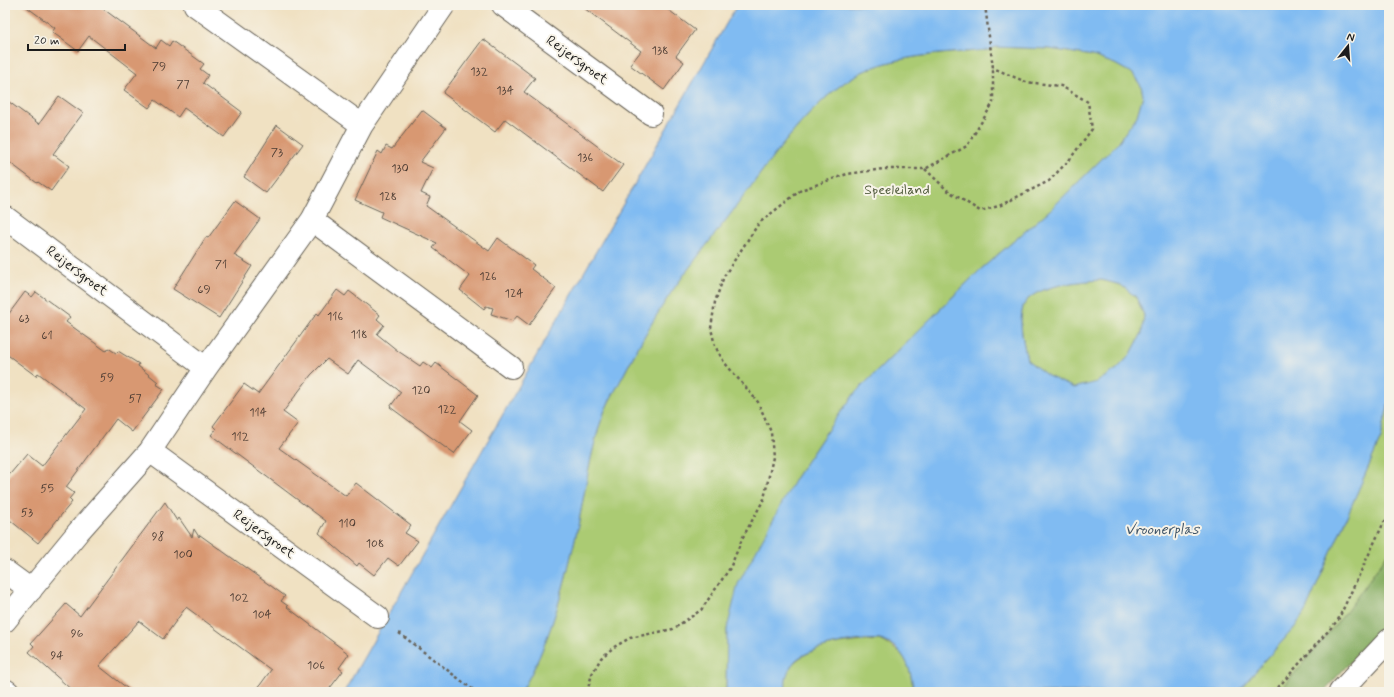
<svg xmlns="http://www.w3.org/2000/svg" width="1394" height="697" font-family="Mynerve,sans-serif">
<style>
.green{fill:#abcb73;stroke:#647448}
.forest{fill:#88af65;stroke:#526640}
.water{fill:#80bbf2;stroke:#4e6c87;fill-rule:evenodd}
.building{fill:#d89872}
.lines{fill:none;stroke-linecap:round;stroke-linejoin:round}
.minor-casing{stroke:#666156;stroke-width:24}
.path{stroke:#666156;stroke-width:2.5;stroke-dasharray:3 3;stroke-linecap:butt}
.minor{stroke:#fff;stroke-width:22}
.labels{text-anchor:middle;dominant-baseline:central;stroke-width:4;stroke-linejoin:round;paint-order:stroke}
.number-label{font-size:12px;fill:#4b3b32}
.street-label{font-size:14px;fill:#1c1c1c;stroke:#f7f3e8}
.park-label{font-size:14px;fill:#4e593a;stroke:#f7f3e8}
.water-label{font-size:15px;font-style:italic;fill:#3f5467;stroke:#f7f3e8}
</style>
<rect width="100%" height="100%" fill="#f7f3e8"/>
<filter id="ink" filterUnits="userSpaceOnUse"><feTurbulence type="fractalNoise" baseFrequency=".025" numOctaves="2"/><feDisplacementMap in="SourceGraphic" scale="8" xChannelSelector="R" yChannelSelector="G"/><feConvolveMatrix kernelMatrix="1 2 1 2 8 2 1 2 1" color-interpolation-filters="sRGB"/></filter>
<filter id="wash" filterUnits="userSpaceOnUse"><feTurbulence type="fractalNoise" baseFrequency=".012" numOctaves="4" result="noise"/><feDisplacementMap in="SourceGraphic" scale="16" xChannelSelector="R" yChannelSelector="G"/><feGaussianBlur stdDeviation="0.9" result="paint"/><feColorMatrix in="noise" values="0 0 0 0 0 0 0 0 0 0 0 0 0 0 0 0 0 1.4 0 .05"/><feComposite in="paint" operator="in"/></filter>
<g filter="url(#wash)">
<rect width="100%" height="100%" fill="#f0e1c2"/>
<!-- green -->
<path class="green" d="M995,47L1050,49L1093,56L1115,64L1133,74L1141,86L1143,95L1137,116L1117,144L1050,210L980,270L855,393L827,431L795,479L768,531L727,629L726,692H521C549,646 563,591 575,539C585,497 589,451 605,410C611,397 619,384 625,372C640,343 656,314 675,287C693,262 713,237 732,212C764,169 814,95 862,72C901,54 946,54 988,50Z
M1102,280L1121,285L1136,297L1144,315L1142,333L1131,354L1117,369L1097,382L1074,388L1048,376L1027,360C1024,344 1018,324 1023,307C1030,285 1083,281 1102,280Z
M1389,401V552L1347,611L1279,692H1237L1295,627L1306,610L1381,438Z
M880,640C909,655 908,662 914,692H786C786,688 784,681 785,677C795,644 853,642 880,640Z"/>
<!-- forest -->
<path class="forest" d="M1389,552V620L1323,692H1279L1347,611Z"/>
<!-- water -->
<path class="water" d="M737,5H1389V401L1381,438L1306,610L1295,627L1237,692H914C911,676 910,662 898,650C895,646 885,641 880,640C862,637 807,648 795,661C786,672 785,679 786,692H726L727,629L738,584L795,479L827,431L855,393L980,270L1050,210L1117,144L1137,116L1143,95L1141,86L1133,74L1115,64L1093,56L1050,49L995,47L988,50C946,54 901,54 862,72C814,95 764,169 732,212C713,237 693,262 675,287C656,314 640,343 625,372C619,384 611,397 605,410C589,451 585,497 575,539C563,591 549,646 521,692H344ZM1102,280L1121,285L1136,297L1144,315L1142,333L1131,354L1117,369L1097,382L1074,388L1048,376L1027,360C1024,344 1018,324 1023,307C1030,285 1083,281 1102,280Z"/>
<g id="blocks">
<!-- building -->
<path class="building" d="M24,5H98L156,48L161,40L169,46L172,41L204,64L200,69L208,75L203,83L242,112L224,137L184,108L178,117L155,100L149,108L124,90L137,73L89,36L78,51L52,32L55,28Z
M580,5H662L695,30L676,56L684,62L664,90L630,65L641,51Z
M483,39L535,78L524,92L623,165L603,192L505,119L495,132L443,93Z
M59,96L83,113L53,154L69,166L51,191L38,182L37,183L5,159V99L39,124Z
M422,110L446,128L420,162L433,168L421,193L430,197L426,206L489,251L498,238L534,265L531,269L556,288L529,325L517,316L513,321L491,314L493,308L486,306L484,309L460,290L470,276L433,248L437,243L380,217L382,212L355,200L378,151L382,154L386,146L392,149Z
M277,125L303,144L266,193L244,177Z
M235,201L260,219L234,255L252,266L219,318L173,289L206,237L208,238Z
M337,290L345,296L349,291L380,315L377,319L384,325L377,334L398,351L420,366L423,362L432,368L436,363L478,395L460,421L472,430L454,454L390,407L401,392L358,360L348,374L327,359L311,375L283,412L298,423L279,448L346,496L356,483L411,525L405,533L418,541L399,566L388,558L374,575L359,563L357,566L319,533L326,521L211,435L216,429L213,426L244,384L258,394L317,313L319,315Z
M25,292L32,297L36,292L70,317L66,322L106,351L108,348L116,353L118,351L139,364L138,366L158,382L156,384L164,389L132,432L116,419L66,487L74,493L69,499L72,502L38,543L5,516V480L27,454L42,466L86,409L38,373L36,376L5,353V319Z
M165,502L177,521L179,518L192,537L194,529L199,537L200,535L285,596L281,601L288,606L287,607L349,654L339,668L343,671L327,692H255L271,670L186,607L163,639L139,621L99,666L132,692H74L29,652L34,646L31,643L66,604L80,616Z"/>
</g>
</g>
<g filter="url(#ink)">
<use href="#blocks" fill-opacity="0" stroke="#666156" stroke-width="1"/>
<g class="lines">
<!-- minor casing -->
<g class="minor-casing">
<path id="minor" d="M195,5L362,125
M503,5L651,114
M5,217L206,368
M312,220L511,367
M150,451L378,617
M5,571L31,590
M5,621L79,531L150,451L206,368L312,220L362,125L444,5
M5,690L8,692
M1340,692L1389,640"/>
</g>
<!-- path -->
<path class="path" d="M925,169L947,190L980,211L999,206L1049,181L1070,159L1092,129L1088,102L1061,86L1026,82L993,68
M399,633L476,692
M587,692L592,674L601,658L614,647L630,638L673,629L701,610L730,568L743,537L764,499L773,457L771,432L758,402L724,362L715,346L711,328L715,302L724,276L759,223L801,190L847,174L883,169H925L967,146L993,103V68L985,5
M1274,692L1338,620L1384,522L1389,519"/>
<!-- minor -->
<use href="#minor" class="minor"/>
</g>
</g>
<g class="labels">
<!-- number labels -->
<g class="number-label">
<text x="660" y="51">138</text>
<text x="159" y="67">79</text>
<text x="479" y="72">132</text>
<text x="183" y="85">77</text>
<text x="505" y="91">134</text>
<text x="277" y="153">73</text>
<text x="585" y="158">136</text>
<text x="400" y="169">130</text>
<text x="388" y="197">128</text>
<text x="221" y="265">71</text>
<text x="488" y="277">126</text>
<text x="204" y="290">69</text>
<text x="514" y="294">124</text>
<text x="335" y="317">116</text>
<text x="24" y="319">63</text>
<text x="359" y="335">118</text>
<text x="47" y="336">61</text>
<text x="107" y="378">59</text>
<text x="421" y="391">120</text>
<text x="135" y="399">57</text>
<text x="447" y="410">122</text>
<text x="258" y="413">114</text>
<text x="240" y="437">112</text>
<text x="47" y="489">55</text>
<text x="27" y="513">53</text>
<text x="347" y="524">110</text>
<text x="158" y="537">98</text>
<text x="375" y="544">108</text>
<text x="183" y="555">100</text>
<text x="239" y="598">102</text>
<text x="262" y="615">104</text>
<text x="77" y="634">96</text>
<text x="57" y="656">94</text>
<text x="316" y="666">106</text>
</g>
<!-- street labels -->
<g class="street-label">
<text transform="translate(577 60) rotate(36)">Reijersgroet</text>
<text transform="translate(77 271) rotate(37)">Reijersgroet</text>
<text transform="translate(264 534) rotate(36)">Reijersgroet</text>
</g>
<!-- park labels -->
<g class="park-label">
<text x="897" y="190">Speeleiland</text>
</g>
<!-- water labels -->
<g class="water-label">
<text x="1162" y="530">Vroonerplas</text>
</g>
</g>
<!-- margin -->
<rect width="1394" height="697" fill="none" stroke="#f7f3e8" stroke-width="20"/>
<!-- north arrow -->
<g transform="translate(1348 46) rotate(17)" stroke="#f7f3e8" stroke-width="3" paint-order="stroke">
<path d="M0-3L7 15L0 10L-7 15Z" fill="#1c1c1c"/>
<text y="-6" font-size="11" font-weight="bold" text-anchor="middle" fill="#1c1c1c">N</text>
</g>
<!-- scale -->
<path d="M28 44v6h97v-6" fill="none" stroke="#1c1c1c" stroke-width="2"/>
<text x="34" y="44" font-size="12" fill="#1c1c1c" stroke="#f7f3e8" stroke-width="3" paint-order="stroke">20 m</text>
</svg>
